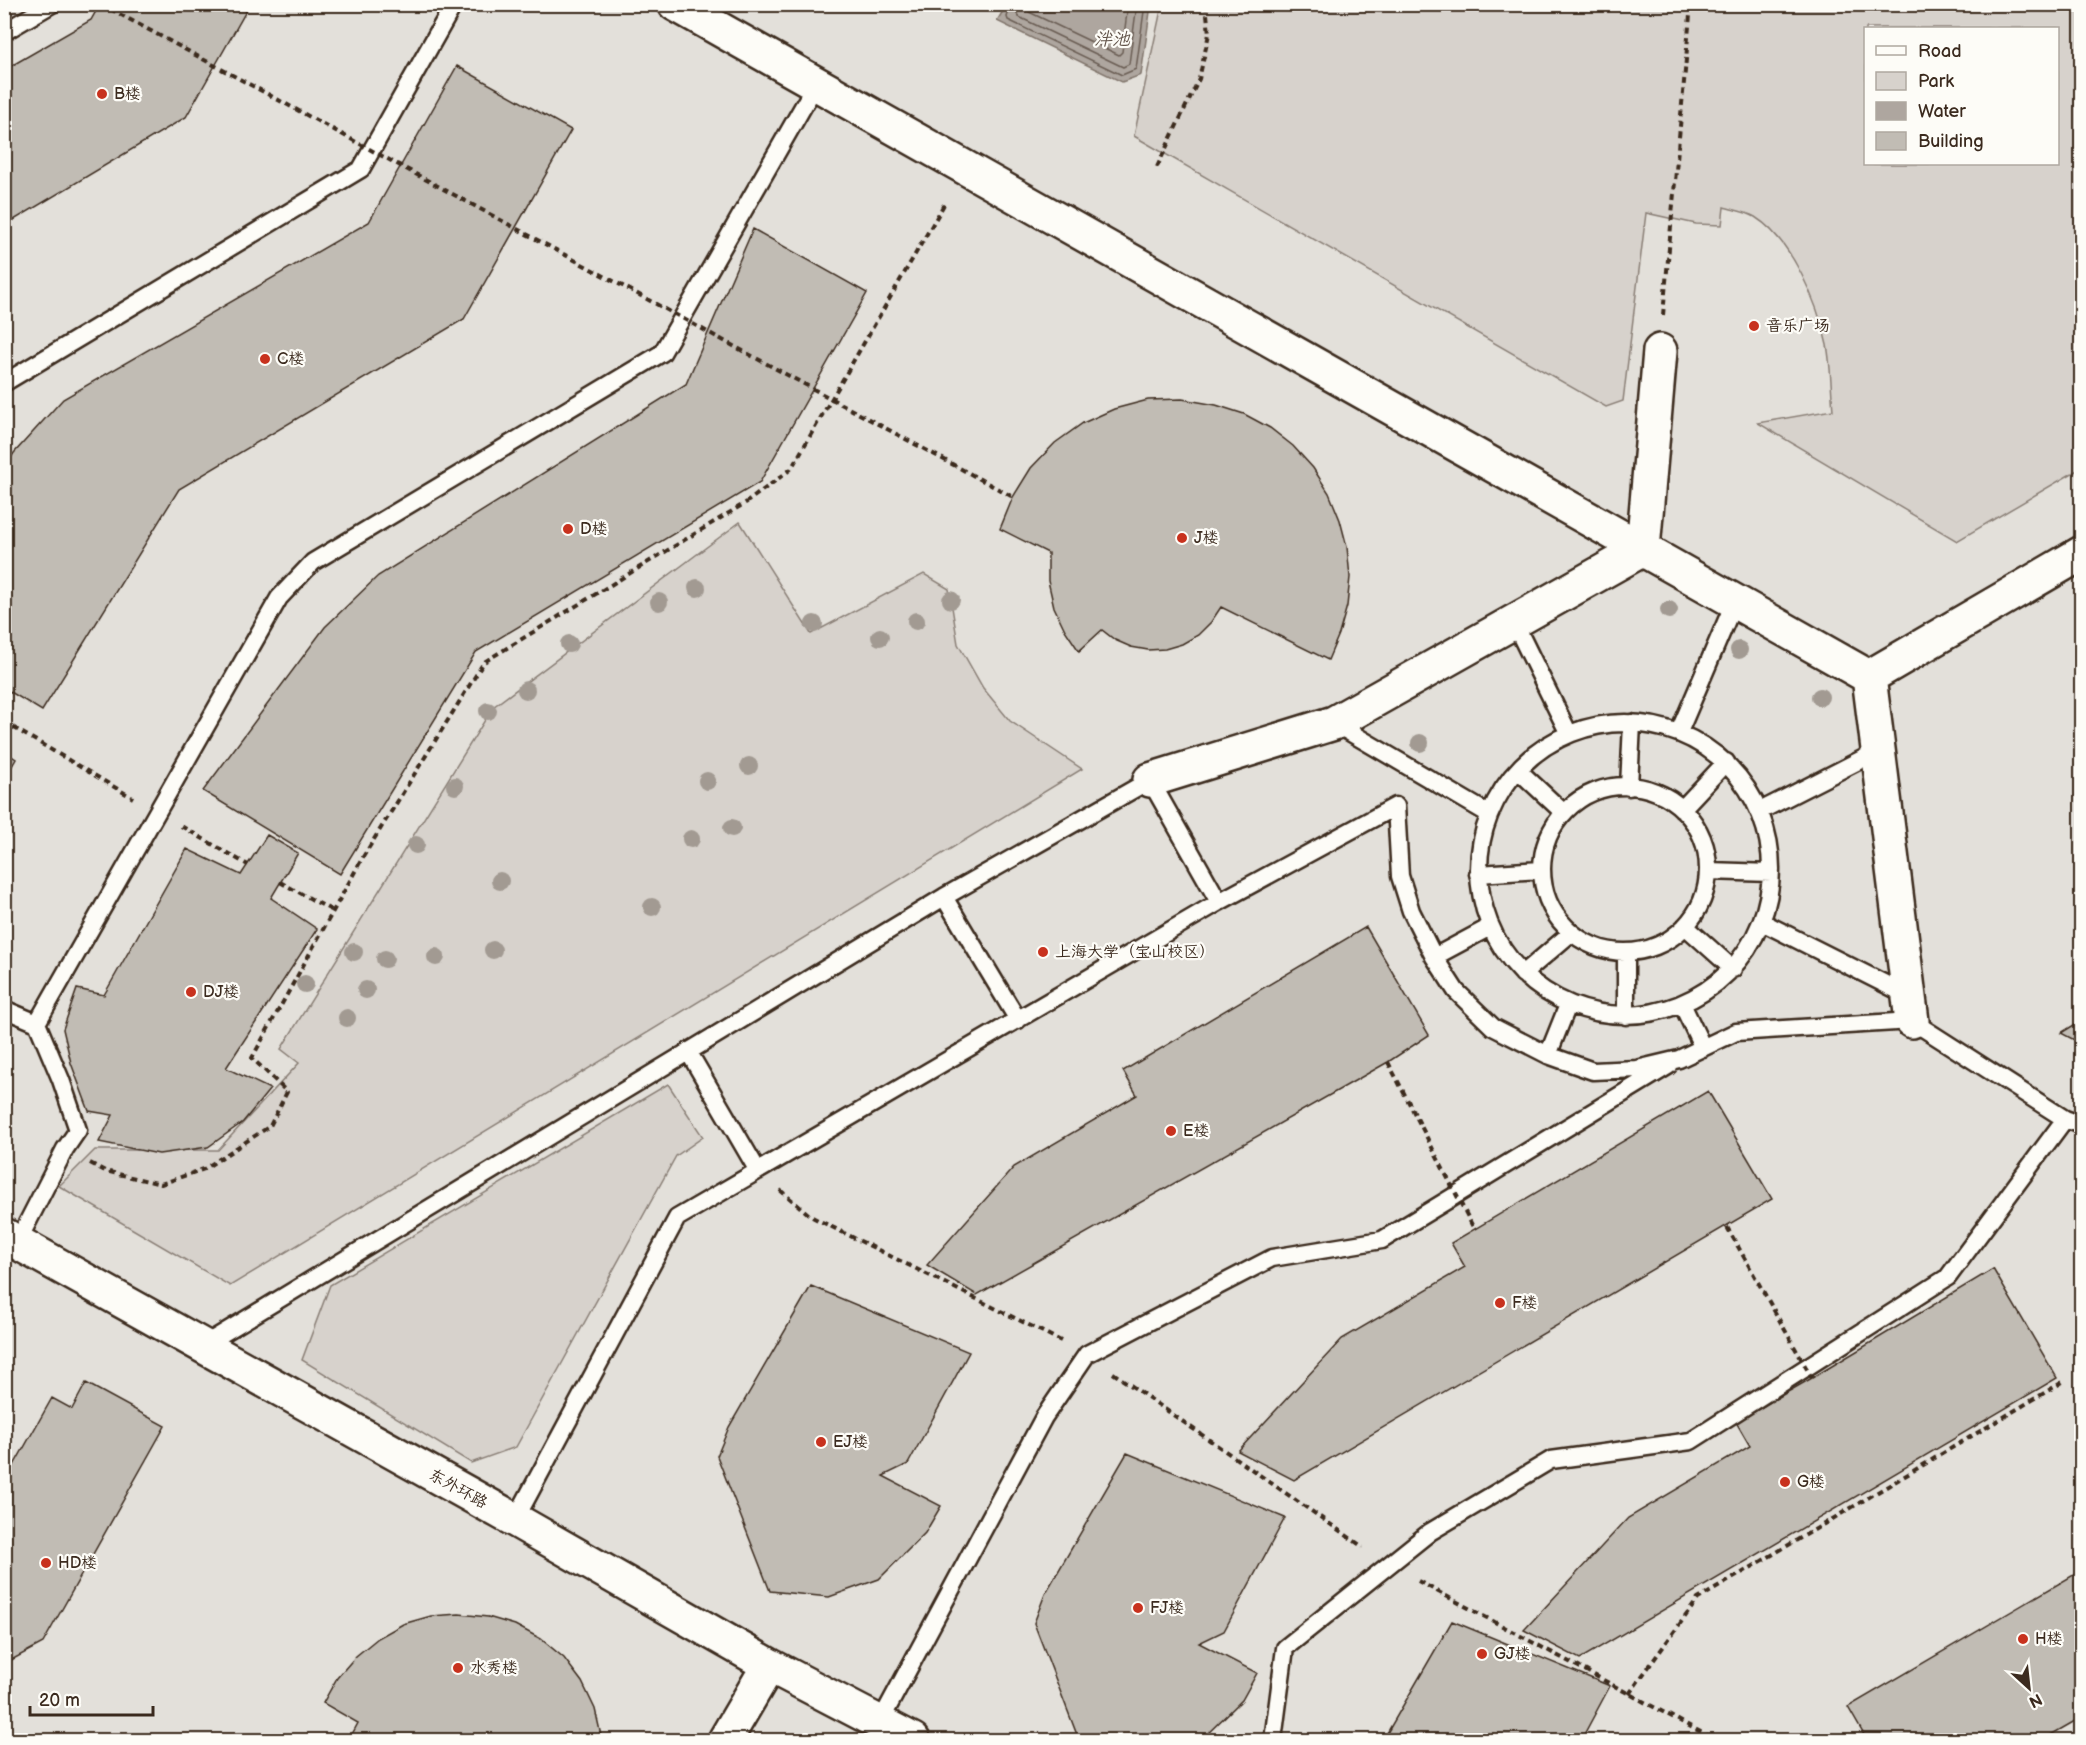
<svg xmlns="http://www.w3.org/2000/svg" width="2086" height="1745" font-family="'Balsamiq Sans','LXGW WenKai TC',sans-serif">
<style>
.built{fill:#e3e0da;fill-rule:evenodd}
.green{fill:#d7d2cc;stroke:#897e75;stroke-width:1.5;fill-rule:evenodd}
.water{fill:#aea69f;stroke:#80746b;stroke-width:1.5}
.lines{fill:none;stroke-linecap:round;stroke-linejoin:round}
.shore{stroke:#695c52;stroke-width:1.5}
.building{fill:#c1bcb4;stroke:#3b2a1e;stroke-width:1.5}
.lane-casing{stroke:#3b2a1e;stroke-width:21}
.street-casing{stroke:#3b2a1e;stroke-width:38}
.path{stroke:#3b2a1e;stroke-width:4;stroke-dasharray:6 4.5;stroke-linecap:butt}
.lane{stroke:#fdfcf7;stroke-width:16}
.street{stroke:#fdfcf7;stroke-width:33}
.path-bridge{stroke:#3b2a1e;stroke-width:4;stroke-dasharray:6 4.5;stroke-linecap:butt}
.tree{fill:#a29a92}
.poi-dot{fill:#c8321e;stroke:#fdfcf7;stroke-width:2}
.labels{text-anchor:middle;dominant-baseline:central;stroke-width:4.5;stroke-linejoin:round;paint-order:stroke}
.poi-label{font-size:16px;fill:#3b2a1e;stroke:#fdfcf7;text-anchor:start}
.street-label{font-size:16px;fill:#3b2a1e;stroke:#fdfcf7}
.water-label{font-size:18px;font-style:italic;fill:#63554b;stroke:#fdfcf7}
</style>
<rect width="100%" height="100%" fill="#f1efea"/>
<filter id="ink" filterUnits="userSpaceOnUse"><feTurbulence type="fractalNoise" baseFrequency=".0167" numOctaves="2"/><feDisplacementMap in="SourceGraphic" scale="12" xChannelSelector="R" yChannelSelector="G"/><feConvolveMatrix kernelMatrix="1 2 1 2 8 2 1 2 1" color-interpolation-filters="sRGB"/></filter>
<g filter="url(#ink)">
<!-- built -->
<path class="built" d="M5,5H2081V1740H5ZM1866,28H2058V164H1866Z"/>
<!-- green -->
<path class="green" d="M1162,5H2081V468L1957,541L1758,423L1833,410C1831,389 1831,366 1827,345C1818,304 1792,240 1755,217C1747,212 1734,210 1724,207L1722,225L1696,224L1646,213L1623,401L1606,407L1134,136ZM1866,28H2058V164H1866Z
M740,522L811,634L924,574L949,589L958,644L983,688L1010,721L1082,769L230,1286L59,1186L95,1150H218L299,1063L281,1049L493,707Z
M668,1084L703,1137L676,1156L516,1447L471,1463L302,1360L330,1285Z"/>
<!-- water -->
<path class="water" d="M1007,4L1151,5L1141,75L1122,82L997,21Z"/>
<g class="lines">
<!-- shore -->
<path class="shore" d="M1011,4L1007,17L1008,20L1122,75L1136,69L1145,4
M1019,4L1017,14L1019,17L1123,67L1129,64L1137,4
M1028,4L1029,12L1119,55L1122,52L1128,4"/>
</g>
<!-- building -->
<path class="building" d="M100,4H250L186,117L4,226V70L91,20Z
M457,66L571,130L464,319L179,489L42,711L4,688V468L14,453L63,399L369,222Z
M753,229L867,293L760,482L476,652L340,874L203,791L325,627L378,576L686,384Z
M1182,399L1216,405L1244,414L1270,428L1293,446L1313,468L1329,493L1340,520L1347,547L1350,577L1347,606L1339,634L1328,660L1221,607L1211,622L1198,635L1182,644L1165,649L1148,650L1131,647L1115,640L1102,630L1079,651L1065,630L1054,607L1048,581V553L1000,529L1013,497L1031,468L1055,443L1083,423L1114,409L1148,400Z
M4,751L16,759L4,780Z
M267,835L298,853L271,898L317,929L226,1068L270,1089L243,1122L208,1147L159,1154L99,1142L113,1115L89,1111L71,1063L63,1029L77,989L104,995L187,849L241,875Z
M1366,927L1429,1035L1388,1062L977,1295L927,1265L1014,1167L1137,1095L1123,1071Z
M2082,1020V1044L2061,1033Z
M1708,1091L1772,1199L1294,1480L1238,1451L1342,1339L1465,1267L1451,1243Z
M1993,1269L2057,1378L1580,1659L1524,1630L1628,1518L1750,1446L1736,1422L1812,1378Z
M811,1286L969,1352L908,1464L883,1476L941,1506L925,1533L879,1579L829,1597L770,1591L717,1456L729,1427Z
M86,1383L165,1426L43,1643L4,1664V1483L52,1398L72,1409Z
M1127,1453L1285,1518L1224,1631L1199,1643L1257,1673L1242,1700L1201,1740H1079L1034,1623L1045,1594Z
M2082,1570V1717L2042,1740H1867L1848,1707Z
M459,1614L488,1617L515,1625L541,1639L564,1658L582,1682L595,1709L602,1740H349L358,1723L323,1703L337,1678L356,1656L378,1638L403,1624L431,1616Z
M1452,1621L1610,1686L1581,1740H1383Z"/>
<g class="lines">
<!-- lane casing -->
<g class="lane-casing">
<path id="lane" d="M4,32L52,4
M4,383L361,169L454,4
M1514,622L1569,734
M1479 869a146 146 0 1 1 292 0a146 146 0 1 1-292 0Z
M1334,723L1489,814
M1679,732L1735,601
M1518,770L1564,813
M1542 869a83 83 0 1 1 166 0a83 83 0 1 1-166 0Z
M1629,787L1632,723
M1682,809L1726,762
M1760,811L1878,751
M1708,871L1771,873
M1478,874L1541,870
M944,897L1018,1020
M1762,922L1909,996
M1685,926L1733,969
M1434,957L1490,927
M1523,974L1571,933
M1682,1004L1703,1048
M4,1009L37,1023L61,1080L78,1130L65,1149L17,1243
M1626,1016V952
M37,1023L279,598L313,562L662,353L816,84
M688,1051L758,1171
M1548,1055L1568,1005
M202,1346L944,897L1150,780L1219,902
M515,1520L677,1218L1219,902L1396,806L1400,876L1411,911L1434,957L1456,991L1493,1027L1548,1055L1593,1071L1637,1069L1679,1059L1736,1032L1912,1021L2065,1119L2082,1125
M880,1722L1044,1417L1087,1354L1272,1258L1382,1240L1668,1066
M1273,1740L1285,1648L1430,1532L1551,1460L1691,1441L1948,1277L2065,1119"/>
</g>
<!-- street casing -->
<g class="street-casing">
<path id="street" d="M675,4L1869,677L2082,553
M1869,677L1912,1021
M1150,780L1334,723L1643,549L1660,351
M4,1235L515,1520L769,1665L913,1740
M725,1740L769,1665"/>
</g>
<!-- path -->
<path class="path" d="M1157,167L1199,79L1209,34L1206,4
M1663,315L1691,4
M4,722L133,798
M181,826L248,865
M280,882L333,911
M90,1163L105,1171L161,1184L204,1169L270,1126L287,1092L252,1058L363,857L484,662L747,502L791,469L946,201
M780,1190L812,1217L1061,1341
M1113,1373L1363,1547
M1418,1581L1708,1736
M1629,1694L1698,1599L2066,1380"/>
<!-- lane -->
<use href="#lane" class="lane"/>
<!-- street -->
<use href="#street" class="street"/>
<!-- path-bridge -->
<path class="path-bridge" d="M101,4L1013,497
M1388,1062L1474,1229
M1727,1227L1812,1378"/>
</g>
<!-- trees -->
<g class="tree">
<circle cx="697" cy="588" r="9"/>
<circle cx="951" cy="600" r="9"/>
<circle cx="659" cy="602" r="9"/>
<circle cx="1669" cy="610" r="9"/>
<circle cx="916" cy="621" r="9"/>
<circle cx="814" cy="624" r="9"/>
<circle cx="880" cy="637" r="9"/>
<circle cx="569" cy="644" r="9"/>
<circle cx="1739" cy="650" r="9"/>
<circle cx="526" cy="690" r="9"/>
<circle cx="1820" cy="697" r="9"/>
<circle cx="488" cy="711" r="9"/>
<circle cx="1420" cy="743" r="9"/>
<circle cx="749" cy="766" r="9"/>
<circle cx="707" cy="781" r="9"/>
<circle cx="455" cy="786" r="9"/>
<circle cx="732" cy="828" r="9"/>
<circle cx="691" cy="839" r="9"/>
<circle cx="416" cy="845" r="9"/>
<circle cx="500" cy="881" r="9"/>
<circle cx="652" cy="907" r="9"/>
<circle cx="493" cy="950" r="9"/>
<circle cx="354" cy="952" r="9"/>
<circle cx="436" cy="957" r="9"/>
<circle cx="385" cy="959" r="9"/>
<circle cx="305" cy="984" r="9"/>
<circle cx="366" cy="990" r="9"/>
<circle cx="347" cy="1018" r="9"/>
</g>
</g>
<!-- markers -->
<g class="poi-dot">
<circle cx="102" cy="94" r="6"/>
<circle cx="1754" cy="326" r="6"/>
<circle cx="265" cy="359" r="6"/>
<circle cx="568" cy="529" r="6"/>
<circle cx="1182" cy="538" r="6"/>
<circle cx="1043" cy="952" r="6"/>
<circle cx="191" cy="992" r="6"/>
<circle cx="1171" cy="1131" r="6"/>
<circle cx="1500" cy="1303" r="6"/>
<circle cx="821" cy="1442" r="6"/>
<circle cx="1785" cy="1482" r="6"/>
<circle cx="46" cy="1563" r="6"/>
<circle cx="1138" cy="1608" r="6"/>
<circle cx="2023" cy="1639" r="6"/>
<circle cx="1482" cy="1654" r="6"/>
<circle cx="458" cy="1668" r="6"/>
</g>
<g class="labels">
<!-- poi labels -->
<g class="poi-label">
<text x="114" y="94">B楼</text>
<text x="1766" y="326">音乐广场</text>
<text x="277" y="359">C楼</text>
<text x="580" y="529">D楼</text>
<text x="1194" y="538">J楼</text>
<text x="1055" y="952">上海大学（宝山校区）</text>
<text x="203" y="992">DJ楼</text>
<text x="1183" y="1131">E楼</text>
<text x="1512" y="1303">F楼</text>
<text x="833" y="1442">EJ楼</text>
<text x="1797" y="1482">G楼</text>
<text x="58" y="1563">HD楼</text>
<text x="1150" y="1608">FJ楼</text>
<text x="2035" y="1639">H楼</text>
<text x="1494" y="1654">GJ楼</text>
<text x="470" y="1668">水秀楼</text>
</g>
<!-- street labels -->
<g class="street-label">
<text transform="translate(458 1489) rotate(29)">东外环路</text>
</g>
<!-- water labels -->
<g class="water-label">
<text x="1112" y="39">泮池</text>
</g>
</g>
<!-- margin -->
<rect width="2086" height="1745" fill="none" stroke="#fdfcf7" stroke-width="24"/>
<rect x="12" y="12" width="2062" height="1721" fill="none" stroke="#3b2a1e" stroke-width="2" filter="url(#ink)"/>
<!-- legend -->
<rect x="1864" y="27" width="195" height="138" fill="#fdfcf7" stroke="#afa8a0" stroke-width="1.5"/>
<rect x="1876" y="46" width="30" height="9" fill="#fdfcf7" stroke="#afa8a0" stroke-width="1.5"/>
<text x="1918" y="57" font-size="18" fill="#3b2a1e">Road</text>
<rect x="1876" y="72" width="30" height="18" fill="#d7d2cc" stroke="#afa8a0" stroke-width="1.5"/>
<text x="1918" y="87" font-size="18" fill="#3b2a1e">Park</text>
<rect x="1876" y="102" width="30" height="18" fill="#aea69f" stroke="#afa8a0" stroke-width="1.5"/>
<text x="1918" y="117" font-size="18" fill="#3b2a1e">Water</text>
<rect x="1876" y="132" width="30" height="18" fill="#c1bcb4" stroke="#afa8a0" stroke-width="1.5"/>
<text x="1918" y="147" font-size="18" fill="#3b2a1e">Building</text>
<!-- north arrow -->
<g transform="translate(2029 1688) rotate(153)" stroke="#fdfcf7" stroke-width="4.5" paint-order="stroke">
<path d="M0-4.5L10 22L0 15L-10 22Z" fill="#3b2a1e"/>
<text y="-9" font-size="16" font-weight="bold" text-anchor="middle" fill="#3b2a1e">N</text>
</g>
<!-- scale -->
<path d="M30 1706v9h123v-9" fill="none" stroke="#3b2a1e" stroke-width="3"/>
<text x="39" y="1706" font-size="18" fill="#3b2a1e" stroke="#fdfcf7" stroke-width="4.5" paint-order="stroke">20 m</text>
</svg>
